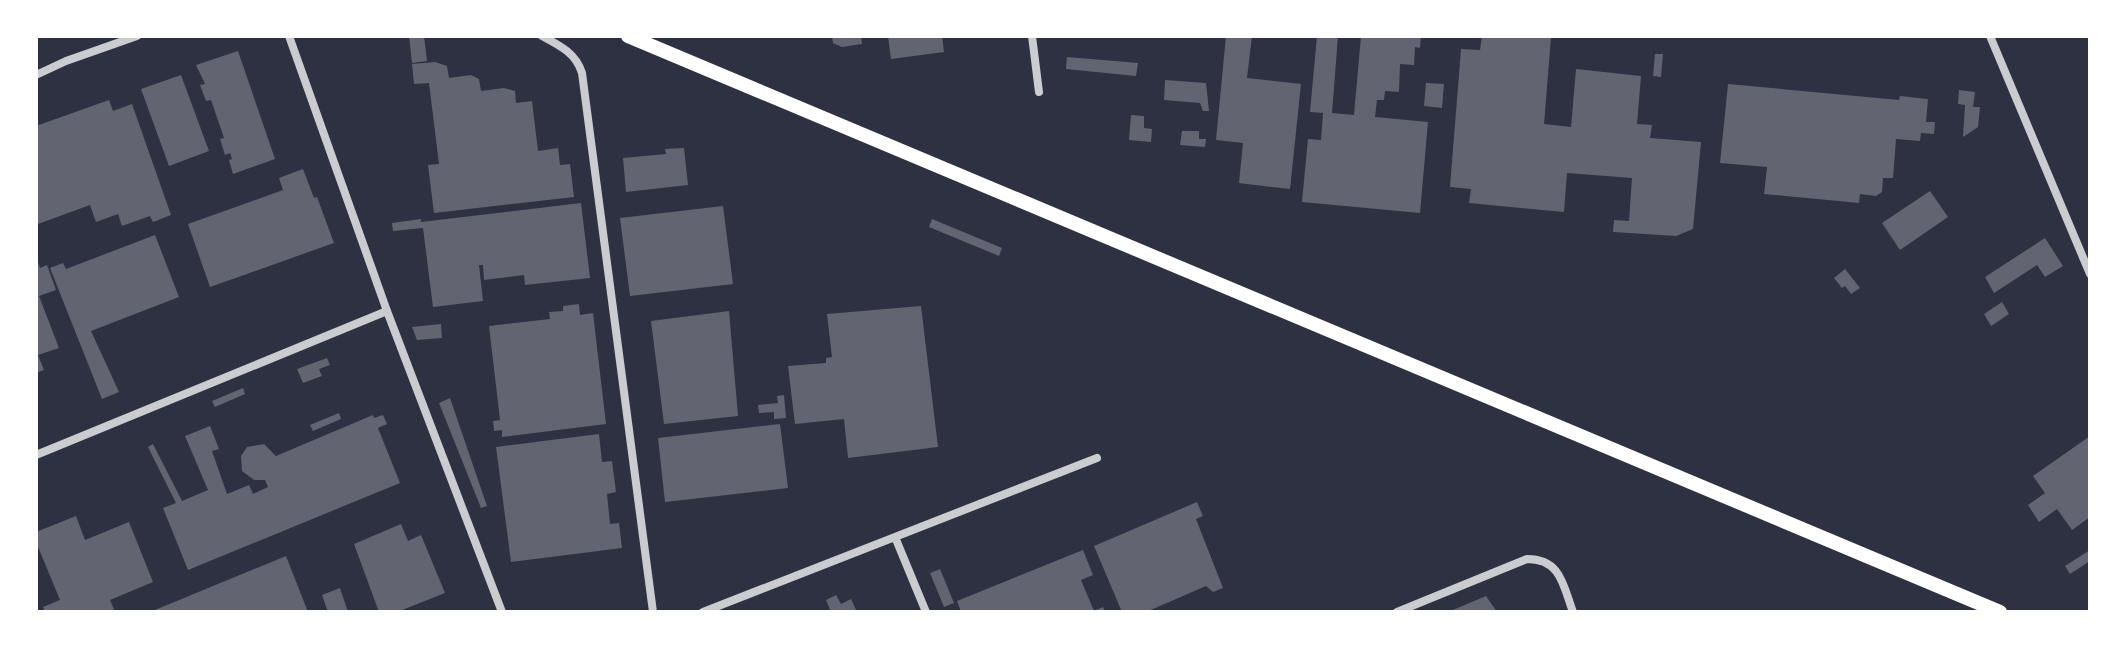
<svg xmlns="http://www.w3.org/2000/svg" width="2126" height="648" font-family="'Playfair Display',serif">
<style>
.building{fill:#626471}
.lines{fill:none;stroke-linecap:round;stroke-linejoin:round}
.minor{stroke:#caccd0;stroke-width:8}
.primary{stroke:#fff;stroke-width:14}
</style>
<rect width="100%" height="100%" fill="#2d3142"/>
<!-- building -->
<path class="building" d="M409,36H424L427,61L412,63Z
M832,36H861L862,44L842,47L833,43Z
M888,36H942L944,52L891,59Z
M1226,36H1252L1247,78L1301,84L1290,189L1239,183L1243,143L1216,140Z
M1317,36H1338L1332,113L1354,115L1361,36H1421L1420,48L1415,47L1414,65L1400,64L1399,92L1385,91L1384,100H1377L1375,117L1428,122L1420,213L1302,202L1308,139L1321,140L1323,113L1310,112Z
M1482,36L1551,38L1544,124L1571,127L1576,69L1641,76L1637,124L1652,125L1650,138L1701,142L1693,229L1676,236L1613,232L1614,220L1629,221L1632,178L1567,173L1564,212L1469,203L1471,189L1450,187L1461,49L1480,50Z
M238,51L275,159L233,174L229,160L232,159L230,153L225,155L220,139L224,138L211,100L206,101L200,85L205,84L196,65Z
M1655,54H1663L1661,77L1653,76Z
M1067,57L1138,63L1136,76L1066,69Z
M435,62L447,66L449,78L471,75L479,79L481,91L504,88L515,91L516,103L532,101L538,151L558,148L560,165L570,164L574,197L434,213L428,165L439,164L429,83L414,84L412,64Z
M181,75L209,151L169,166L141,89Z
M1165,80L1206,83L1209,111H1203L1200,103L1164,100Z
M1426,83L1444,84L1442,108L1424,106Z
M1728,84L1899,100L1900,96L1928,99L1926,122H1935L1934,134L1921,133L1920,141L1896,139L1893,178H1883L1882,192L1876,196L1860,194L1859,203L1764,194L1767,167L1720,163Z
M1959,90L1975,92L1973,107H1980L1978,127L1963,137L1965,105L1958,104Z
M109,100L113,111L132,104L171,215L153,222L150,216L122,226L118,214L96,222L90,205L38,224L36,126Z
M1131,115L1144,116V128L1152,129L1151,142L1129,140Z
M1182,131H1199V139H1206L1205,147L1180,145Z
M684,148L688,185L626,192L623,158L666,154L665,149Z
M303,169L314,198L317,197L334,243L210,287L188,224L283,190L279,178Z
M1930,191L1948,217L1900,250L1882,223Z
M581,203L590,278L525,285L524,275L484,280L483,265H479L483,301L433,307L423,228L393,231L392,223L421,219V222Z
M723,206L733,284L630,296L620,218Z
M932,219L1002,248L999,256L929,227Z
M155,235L179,297L91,331L119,392L102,399L50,268L63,263L66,269Z
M2045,238L2063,266L2045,277L2037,265L1994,293L1985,277Z
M36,257L40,268L47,265L56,290L39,296L59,348L38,355L44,370L36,373Z
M1845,269L1860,288L1851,294L1845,286L1842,288L1834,278Z
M2002,302L2009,314L1991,326L1984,314Z
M579,304L580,315L593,313L606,424L502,437V430L494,431L493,421L500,420L489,326L550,319L549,312L563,311V306Z
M921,306L938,447L848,458L844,419L795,424L788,366L826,363V358L832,357L827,314Z
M729,311L738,416L664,424L651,321Z
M441,324L442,338L417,340L412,327Z
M327,358L330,365L319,369L322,376L303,383L297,369Z
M243,388L245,394L215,407L212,401Z
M784,395L786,418L774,419V412L759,413L758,405L778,403L777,396Z
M450,398L487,506L481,508L439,403Z
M339,413L341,419L313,431L310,425Z
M373,415L374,418L383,415L387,424L378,428L400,483L188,570L163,508L176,503L148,447L153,444L182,501L208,490L185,436L210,426L219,449L212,451L227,494L249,485L253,494L268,487L265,480H254L242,471L241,456L247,447L264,444L276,456Z
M780,424L788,488L665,502L658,438Z
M599,434L602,462L612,461L616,492L607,494L610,524L619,523L622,548L511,562L496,447Z
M2090,436V517L2072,530L2057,509L2039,522L2028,505L2045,493L2033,476Z
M1197,502L1203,516L1196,519L1223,588L1213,592L1206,586L1146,612H1122L1094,546Z
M76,516L85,540L129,522L153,582L110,600L115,612H45L43,607L60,600L36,542V532Z
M401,524L408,541L421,535L445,593L397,612H379L354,544Z
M1083,550L1093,575L1081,580L1094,611L1103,607L1105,612H961L957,601Z
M2090,550V561L2070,574L2065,566Z
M286,556L308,612H150Z
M940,569L954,603L944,607L930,573Z
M340,588L348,612H328L322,595Z
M836,595L841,604L851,599L857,612H831L826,600Z
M1486,596L1497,612H1448Z"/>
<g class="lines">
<!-- minor -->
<path class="minor" d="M289,36L387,311L502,612
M542,36C559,45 576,53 582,73L653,612
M1032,36L1039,92
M1990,36L2090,274
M36,75L66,61L137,36
M36,455L387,311
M895,537L926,612
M703,612L1097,458
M1397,612L1527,559C1561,559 1563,585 1573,612"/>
<!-- primary -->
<path class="primary" d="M628,36L2000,612"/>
</g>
<!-- border -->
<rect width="2126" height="648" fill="none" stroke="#ffffff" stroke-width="76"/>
</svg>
